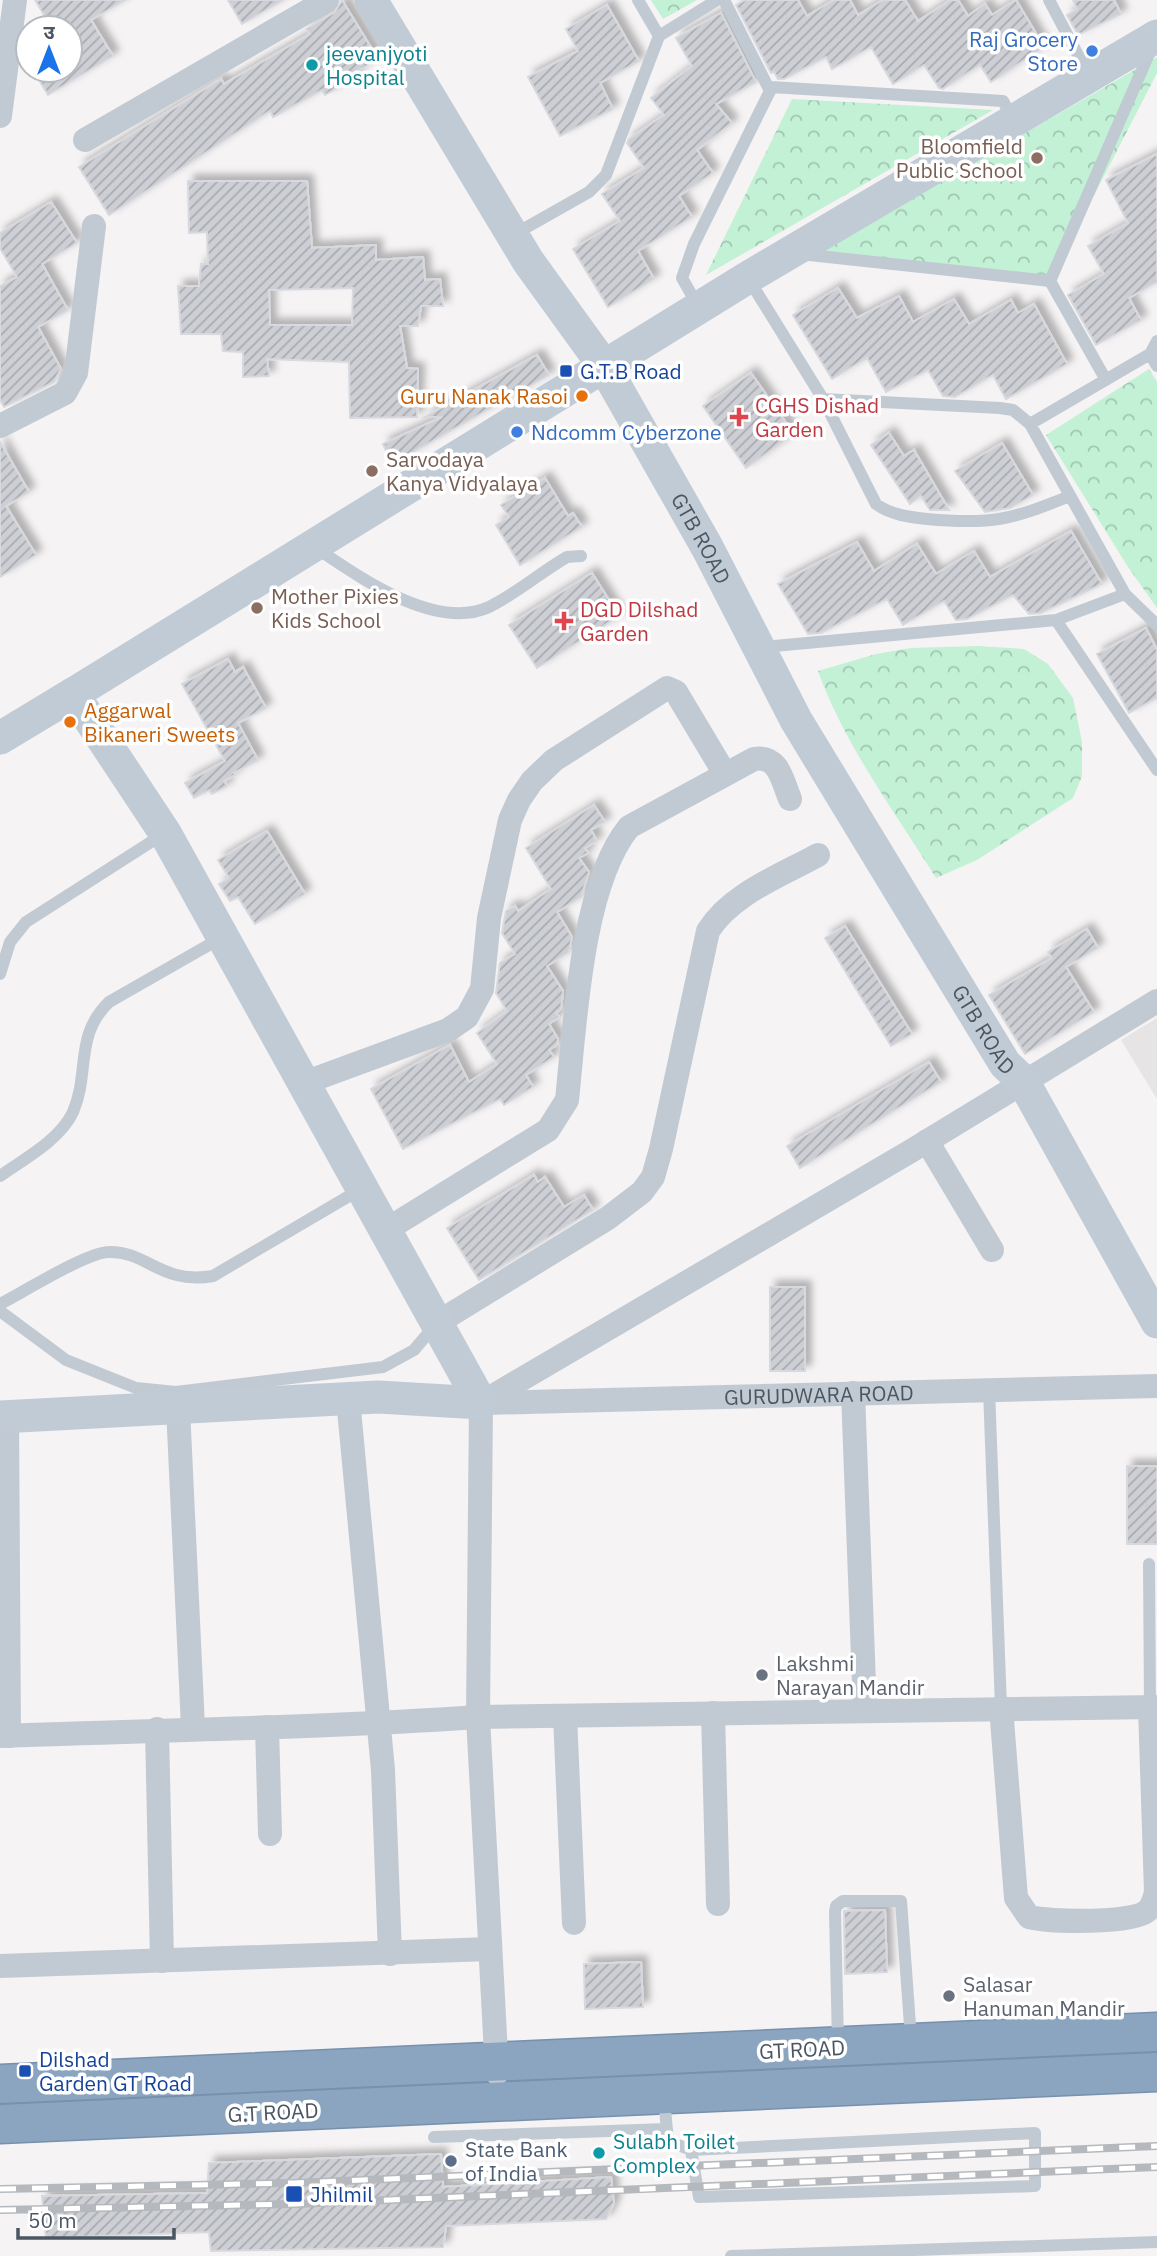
<svg xmlns="http://www.w3.org/2000/svg" width="1157" height="2256" font-family="'IBM Plex Sans','Noto Sans Devanagari',sans-serif">
<style>
.education{fill:#e6e4e5}
.forest{fill:url(#forest-crowns)}
.building{fill:url(#building-hatch);stroke:#d7d9de;stroke-width:2;fill-rule:evenodd;filter:url(#shadow)}
.lines{fill:none;stroke-linecap:round;stroke-linejoin:round}
.highway-casing{stroke:#7690ad;stroke-width:41}
.lane{stroke:#c1cad2;stroke-width:12}
.street{stroke:#c1cad2;stroke-width:24}
.secondary{stroke:#c1cbd6;stroke-width:33}
.highway{stroke:#8ba5c1;stroke-width:38}
.rail-casing{stroke:#b5b8bd;stroke-width:8}
.rail{stroke:#fff;stroke-width:5;stroke-dasharray:16;stroke-linecap:butt}
.shop-dot{fill:#3f7fe0;stroke:#fff;stroke-width:2.5}
.culture-dot{fill:#0f9aa8;stroke:#fff;stroke-width:2.5}
.education-dot{fill:#8d6e63;stroke:#fff;stroke-width:2.5}
.transit-dot{fill:#1a4fb4;stroke:#fff;stroke-width:2.5}
.food-dot{fill:#e8710a;stroke:#fff;stroke-width:2.5}
.health-dot{fill:#e0444e;stroke:#fff;stroke-width:2.5}
.worship-dot{fill:#6b7280;stroke:#fff;stroke-width:2.5}
.service-dot{fill:#5c6f8a;stroke:#fff;stroke-width:2.5}
.labels{text-anchor:middle;dominant-baseline:central;stroke-width:7;stroke-linejoin:round;paint-order:stroke}
.shop-label{font-size:21px;fill:#366cbe;stroke:#fff;text-anchor:end}
.culture-label{font-size:21px;fill:#0d838f;stroke:#fff;text-anchor:start}
.education-label{font-size:21px;fill:#785e54;stroke:#fff;text-anchor:start}
.transit-label{font-size:21px;fill:#164399;stroke:#fff;text-anchor:start}
.food-label{font-size:21px;fill:#c56008;stroke:#fff;text-anchor:end}
.health-label{font-size:21px;fill:#be3a42;stroke:#fff;text-anchor:start}
.street-label{font-size:21px;fill:#4a5661;stroke:#fff}
.worship-label{font-size:21px;fill:#5b616d;stroke:#fff;text-anchor:start}
.service-label{font-size:21px;fill:#4e5e75;stroke:#fff;text-anchor:start}
</style>
<defs>
<pattern id="forest-crowns" width="20" height="18" patternUnits="userSpaceOnUse" patternTransform="scale(1.75)"><rect width="20" height="18" fill="#c3f1d5"/><path d="M2 6a3 3 0 1 1 6 0M12 15a3 3 0 1 1 6 0" fill="none" stroke="#a0c6b0"/></pattern>
<pattern id="building-hatch" width="6" height="6" patternUnits="userSpaceOnUse" patternTransform="scale(1.75)"><rect width="6" height="6" fill="#cdcfd5"/><path d="M-1 1l2-2M0 6l6-6M5 7l2-2" fill="none" stroke="#a8abb0"/></pattern>
<filter id="shadow"><feDropShadow dx="6" dy="-6" stdDeviation="3.5" flood-color="#0004"/></filter>
</defs>
<rect width="100%" height="100%" fill="#f5f3f3"/>
<!-- education -->
<path class="education" d="M1157,1018V1099L1121,1040Z"/>
<!-- forest -->
<path class="forest" d="M651,0H697L663,19Z
M1157,57V73L1050,281L806,259Z
M792,99L993,110L706,275Z
M1149,369L1157,382V608L1128,567L1046,435Z
M978,646L1024,649L1048,664L1073,698L1082,742V776L1073,798L977,860L936,878C895,812 844,744 818,671L876,654L911,648Z"/>
<!-- building -->
<path class="building" d="M35,0H125L91,20L113,56L48,95L33,70H70V28H52Z
M228,0H283L242,24Z
M342,0L378,59L356,72L358,76L325,95L322,90L273,117L270,111L109,215L79,167L221,79L224,84L310,34L306,29L335,12Z
M745,0H798L807,16L834,0H850L858,15L883,0H905L918,21L951,0H958L968,16L985,4L992,15L1016,0L1044,47L991,82L980,65L943,89L939,88L924,65L893,84L871,47L832,69L826,57L784,79H778L774,72L771,73L736,5Z
M1073,0H1114L1121,14L1078,35L1067,15L1077,9Z
M607,5L639,61L600,83L613,109L560,136L528,77L578,51L566,29Z
M721,13L756,82L716,104L732,123L697,150L713,173L679,196L692,217L638,251L654,279L608,307L573,249L620,221L602,194L644,168L627,143L629,139L664,115L651,98L692,66L676,38Z
M1157,154V282L1129,298L1141,320L1096,345L1068,295L1104,274L1088,246L1128,223L1106,180Z
M188,181H307L312,248L376,245V260L423,257L425,280L440,279L443,306H421L418,326H400L407,368L418,369L417,417L350,418L349,362L267,359L269,376L243,377V352L223,351L221,334H181L178,286H199L201,264H208L207,232L189,233ZM353,288L352,325H270L269,290Z
M51,202L77,243L42,264L68,310L38,327L61,369L54,382L4,407L0,400V286L17,277L0,248V233Z
M838,288L857,318L899,296L913,322L954,299L969,324L1011,300L1018,313L1034,304L1067,364L1006,399L993,375L955,397L943,396L928,370L886,392L867,358L832,379L793,315Z
M537,355L549,375L392,464L383,444L442,417H425Z
M751,373L794,434L746,468L703,406Z
M889,433L904,456L914,450L949,510H930L921,496L910,504L871,445Z
M0,442L29,492L6,506L36,555L0,577Z
M1002,443L1033,495L1010,508L985,512L955,471Z
M545,478L568,516L573,513L582,527L520,565L496,525L509,517L501,505Z
M1071,531L1102,584L1041,613L1029,614L1013,595L967,619L956,620L944,601L903,625L887,599L821,633L808,634L778,584L857,542L874,571L917,544L936,574L974,551L990,577Z
M592,573L619,616L537,668L509,625Z
M1146,628L1157,650V698L1129,713L1097,654Z
M228,659L235,672L243,667L266,708L238,723L258,760L234,773L235,775L224,781L227,786L212,794L209,790L194,798L185,783L225,761L182,684Z
M594,805L605,822L591,830L597,841L585,848L588,853L579,858L589,872L581,897L557,912L572,937L569,952L547,966L563,991L561,1009L556,1013L559,1017L549,1024L558,1039L557,1045L549,1050L554,1057L526,1075L533,1087L504,1105L500,1099L403,1149L371,1089L450,1045L469,1082L497,1064L477,1033L507,1011L496,993L500,963L515,954L502,933L506,911L515,906L518,911L551,889L526,848Z
M267,831L305,894L255,924L238,897L230,901L219,884L229,878L218,860Z
M845,926L912,1034L891,1046L825,938Z
M1087,929L1098,948L1066,967L1094,1012L1025,1054L989,995L1052,958L1048,952Z
M929,1062L941,1082L800,1168L787,1146Z
M534,1175L538,1182L545,1177L564,1207L584,1195L593,1210L479,1280L447,1228Z
M770,1287H805V1371H770Z
M1127,1466H1157V1544H1127Z
M885,1910L887,1972L845,1974L844,1911Z
M641,1962L643,2007L585,2009L584,1964Z
M441,2154L443,2187L611,2177L614,2203L606,2219L446,2226L443,2247L211,2251L209,2232L46,2238L42,2196L207,2193L209,2163Z"/>
<g class="lines">
<!-- highway casing -->
<g class="highway-casing">
<path id="highway" d="M0,2084L1157,2032
M0,2124L1157,2072"/>
</g>
<!-- lane -->
<path class="lane" d="M638,0L659,36
M1049,0L1088,74
M771,87L1003,101L1014,121
M513,235L589,192L606,175L659,36L717,0
M800,254L1050,281L1106,380
M748,278L823,399L1000,408L1013,410L1030,424L1125,594L1157,625
M1050,281L1152,47
M698,306L682,278L694,244L770,91L724,0
M1150,354L1157,341
M823,399L876,504C891,515 909,517 927,519C992,525 1010,520 1070,496
M1030,424L1150,354L1157,366
M316,548C358,576 435,632 489,607C516,594 541,572 567,557L581,556
M1125,594L1056,620L1157,770
M762,652L774,646L1056,620
M0,974L10,942L26,922L165,833
M0,1176C24,1159 60,1140 73,1112C90,1073 74,1036 109,1002L221,938
M0,1304C22,1293 87,1252 109,1252C147,1251 161,1285 213,1276L361,1189
M0,1311L66,1360L136,1388L176,1392L383,1367L414,1350L436,1324
M989,1390L1001,1707
M1149,1564L1150,1707
M838,2043L835,1912L836,1906L843,1901H901L911,2039
M664,2099L668,2141L691,2150
M1035,2133V2186L699,2197L691,2150Z
M434,2137L667,2129
M731,2256L1157,2242"/>
<!-- street -->
<g class="street">
<path d="M0,116L15,0"/>
<path d="M85,140L327,0"/>
<path d="M0,426L65,393L76,373L94,226"/>
<path d="M304,1083L448,1030L467,1017L482,989L489,918L510,820L519,800L532,781L554,760L667,688L676,692L725,774"/>
<path d="M927,1141L992,1250"/>
<path d="M386,1230L548,1130L567,1100C575,1025 581,886 629,827L754,759C779,755 782,780 790,799"/>
<path d="M437,1323L608,1218L642,1192L653,1177L661,1149L708,931C731,894 780,876 818,855"/>
<path d="M853,1393L865,1710"/>
<path d="M348,1399L383,1770L390,1954"/>
<path id="s1" d="M485,1403L1157,1386"/>
<path d="M178,1408L193,1727"/>
<path d="M7,1416L9,1736"/>
<path d="M1001,1707L1016,1898L1029,1917C1049,1922 1132,1924 1147,1911C1153,1906 1154,1899 1156,1892L1150,1707"/>
<path d="M713,1713L718,1904"/>
<path d="M565,1716L574,1923"/>
<path d="M267,1727L270,1834"/>
<path d="M157,1729L162,1961"/>
<path d="M0,1736C159,1730 319,1728 478,1717L1157,1707"/>
<path d="M0,1966L490,1949"/>
<path d="M497,2073L478,1717L481,1403L911,1151L1157,1001"/>
</g>
<!-- secondary -->
<g class="secondary">
<path id="s2" d="M371,0L528,261L604,366L707,547L796,720L1005,1064L1023,1081L1157,1322"/>
<path d="M0,738L73,694"/>
<path d="M481,1403L165,833L73,694L747,278L1157,36"/>
<path d="M0,1417L378,1397L481,1403"/>
</g>
<!-- highway -->
<use href="#highway" class="highway"/>
<!-- rail casing -->
<g class="rail-casing">
<path id="rail" d="M0,2189L294,2183L1157,2146
M0,2210L295,2204L1157,2167"/>
</g>
<!-- rail -->
<use href="#rail" class="rail"/>
</g>
<!-- markers -->
<g class="shop-dot">
<circle cx="1092" cy="51" r="7"/>
<circle cx="517" cy="432" r="7"/>
</g>
<g class="culture-dot">
<circle cx="312" cy="65" r="7"/>
<circle cx="599" cy="2153" r="7"/>
</g>
<g class="education-dot">
<circle cx="1037" cy="158" r="7"/>
<circle cx="372" cy="471" r="7"/>
<circle cx="257" cy="608" r="7"/>
</g>
<g class="transit-dot">
<rect x="559" y="364" width="14" height="14" rx="3.5"/>
<rect x="18" y="2064" width="14" height="14" rx="3.5"/>
<rect x="285" y="2185" width="18" height="18" rx="3.5"/>
</g>
<g class="food-dot">
<circle cx="582" cy="396" r="7"/>
<circle cx="70" cy="722" r="7"/>
</g>
<g class="health-dot">
<path d="M735.5 406.5h7v7h7v7h-7v7h-7v-7h-7v-7h7z"/>
<path d="M560.5 610.5h7v7h7v7h-7v7h-7v-7h-7v-7h7z"/>
</g>
<g class="worship-dot">
<circle cx="762" cy="1675" r="7"/>
<circle cx="949" cy="1996" r="7"/>
</g>
<circle class="service-dot" cx="451" cy="2161" r="7"/>
<g class="labels">
<!-- shop labels -->
<g class="shop-label">
<text x="1078" y="39">Raj Grocery<tspan x="1078" dy="24">Store</tspan></text>
<text x="531" y="432" text-anchor="start">Ndcomm Cyberzone</text>
</g>
<!-- culture labels -->
<g class="culture-label">
<text x="326" y="53">jeevanjyoti<tspan x="326" dy="24">Hospital</tspan></text>
<text x="613" y="2141">Sulabh Toilet<tspan x="613" dy="24">Complex</tspan></text>
</g>
<!-- education labels -->
<g class="education-label">
<text x="1023" y="146" text-anchor="end">Bloomfield<tspan x="1023" dy="24">Public School</tspan></text>
<text x="386" y="459">Sarvodaya<tspan x="386" dy="24">Kanya Vidyalaya</tspan></text>
<text x="271" y="596">Mother Pixies<tspan x="271" dy="24">Kids School</tspan></text>
</g>
<!-- transit labels -->
<g class="transit-label">
<text x="580" y="371">G.T.B Road</text>
<text x="39" y="2059">Dilshad<tspan x="39" dy="24">Garden GT Road</tspan></text>
<text x="310" y="2194">Jhilmil</text>
</g>
<!-- food labels -->
<g class="food-label">
<text x="568" y="396">Guru Nanak Rasoi</text>
<text x="84" y="710" text-anchor="start">Aggarwal<tspan x="84" dy="24">Bikaneri Sweets</tspan></text>
</g>
<!-- health labels -->
<g class="health-label">
<text x="755" y="405">CGHS Dishad<tspan x="755" dy="24">Garden</tspan></text>
<text x="580" y="609">DGD Dilshad<tspan x="580" dy="24">Garden</tspan></text>
</g>
<!-- street labels -->
<g class="street-label">
<text stroke="none"><textPath href="#s2" startOffset="632">GTB ROAD</textPath></text>
<text stroke="none"><textPath href="#s2" startOffset="1199">GTB ROAD</textPath></text>
<text stroke="none"><textPath href="#s1" startOffset="334">GURUDWARA ROAD</textPath></text>
<text transform="translate(802 2049) rotate(-3)">GT ROAD</text>
<text transform="translate(273 2112) rotate(-3)">G.T ROAD</text>
</g>
<!-- worship labels -->
<g class="worship-label">
<text x="776" y="1663">Lakshmi<tspan x="776" dy="24">Narayan Mandir</tspan></text>
<text x="963" y="1984">Salasar<tspan x="963" dy="24">Hanuman Mandir</tspan></text>
</g>
<!-- service labels -->
<g class="service-label">
<text x="465" y="2149">State Bank<tspan x="465" dy="24">of India</tspan></text>
</g>
</g>
<!-- north arrow -->
<g transform="translate(49 49)"><circle r="33" fill="#ffffff" stroke="#b7bbc0" stroke-width="2"/>
<path d="M0-5L12 26L0 18L-12 26Z" fill="#1a73e8"/>
<text y="-10" font-size="19" font-weight="bold" text-anchor="middle" fill="#4a5661">उ</text>
</g>
<!-- scale -->
<path d="M18 2228v10h156v-10" fill="none" stroke="#4a5661" stroke-width="3.5"/>
<text x="28" y="2228" font-size="21" fill="#4a5661" stroke="#ffffff" stroke-width="5" paint-order="stroke">50 m</text>
</svg>
